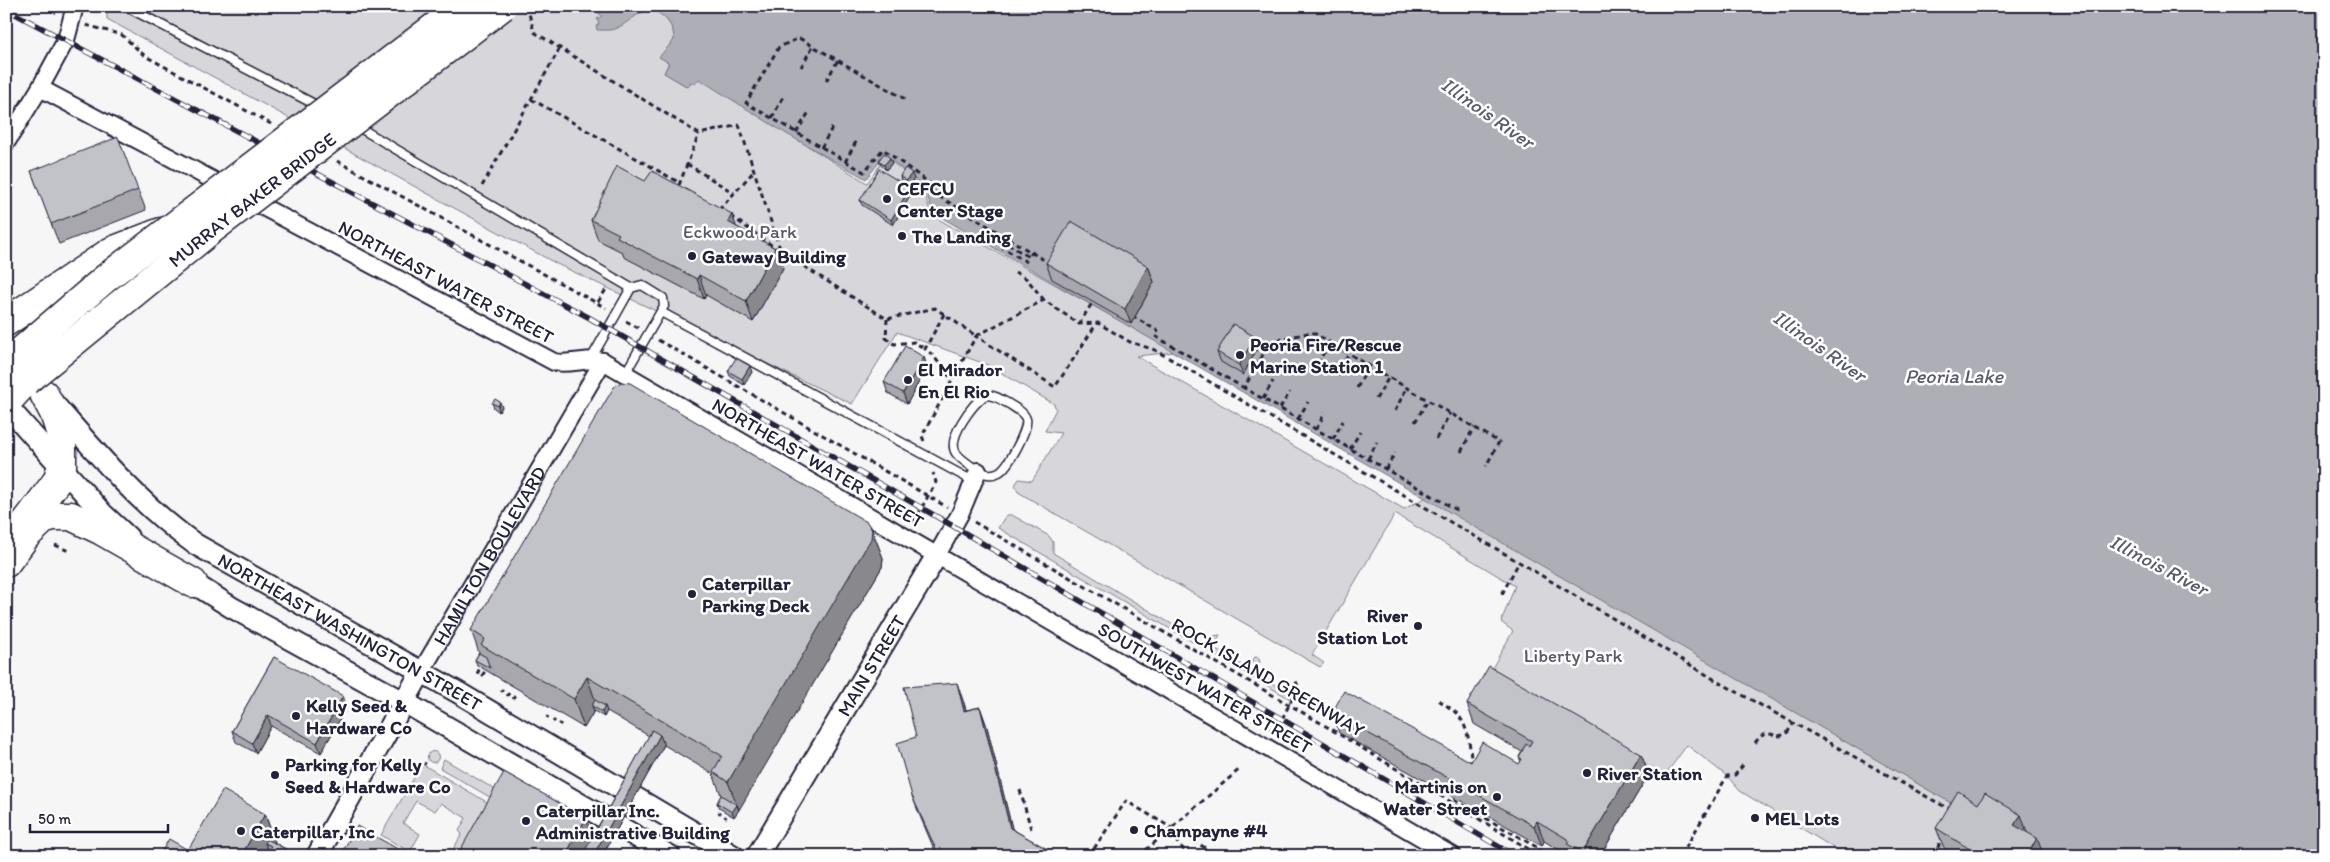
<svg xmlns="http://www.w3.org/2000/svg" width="2330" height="862" font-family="Itim,sans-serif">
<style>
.green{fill:#d7d7db;stroke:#7c7c8b}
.water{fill:#aeaeb7;stroke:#767685}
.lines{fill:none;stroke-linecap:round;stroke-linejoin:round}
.service-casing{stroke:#22223b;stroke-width:11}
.minor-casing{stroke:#22223b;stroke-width:20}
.tertiary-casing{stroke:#22223b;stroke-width:24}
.motorway-casing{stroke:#22223b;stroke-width:31}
.path{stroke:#22223b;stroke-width:3;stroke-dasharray:5 4;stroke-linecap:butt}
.service{stroke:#fff;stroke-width:8}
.minor{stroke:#fff;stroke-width:16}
.tertiary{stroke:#fff;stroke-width:20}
.motorway{stroke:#fff;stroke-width:28}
.rail-casing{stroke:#22223b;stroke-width:5.5}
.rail{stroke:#fff;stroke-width:4;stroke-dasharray:11;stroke-linecap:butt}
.motorway-bridge-casing{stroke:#22223b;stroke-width:31;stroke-linecap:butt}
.motorway-bridge{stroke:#fff;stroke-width:28}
.wall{fill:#a7a7ad;stroke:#22223b}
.shaded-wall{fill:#88888d;stroke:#22223b}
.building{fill:#c2c2c9;stroke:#22223b}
.poi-dot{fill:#22223b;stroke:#fff;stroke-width:2}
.labels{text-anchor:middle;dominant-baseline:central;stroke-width:5;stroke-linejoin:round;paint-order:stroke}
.poi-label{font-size:19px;font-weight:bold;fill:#22223b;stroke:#fff;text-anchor:start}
.street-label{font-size:19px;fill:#22223b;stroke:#fff}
.park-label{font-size:19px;fill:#58586b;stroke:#fff}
.water-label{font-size:20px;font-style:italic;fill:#5a5a6d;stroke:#fff}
</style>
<rect width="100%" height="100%" fill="#f6f6f7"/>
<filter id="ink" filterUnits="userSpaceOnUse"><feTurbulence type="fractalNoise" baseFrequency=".02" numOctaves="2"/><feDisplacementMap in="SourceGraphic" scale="10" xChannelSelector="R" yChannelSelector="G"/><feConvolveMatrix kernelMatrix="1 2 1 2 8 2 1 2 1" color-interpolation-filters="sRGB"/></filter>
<g filter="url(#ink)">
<!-- green -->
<path class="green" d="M107,6H591L616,29C632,18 648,0 665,18C671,25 674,30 674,40L660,57L669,62L664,73L688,87L691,82L699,78L867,183L886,157L923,187L931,215L1175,352L1136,356L1404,509L1427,497L1963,810L1936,856H1847L1740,791L1727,776L1687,745L1663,778L1486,679L1513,631L1501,622L1515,586L1395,514L1312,655L1324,663L1320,667L1018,492L1015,485L1019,479L1032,481L1061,433L1045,431L1056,409L1054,404L988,365L897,332L852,404L557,264L107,19Z
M1006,515H1012L1049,536L1053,542V553L1200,641L1208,646L1214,636L1220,635L1214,649L1247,668L1255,657H1258L1260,662L1253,672L1286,691L1292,683L1297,687L1290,699L998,528Z
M427.5 757a5.5 5.5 0 1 1 11 0a5.5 5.5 0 1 1-11 0Z
M444,759L514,801L510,809L440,768Z
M422,764L497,808L469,856H449L462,834L459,831L466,818L441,803L435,811L416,801L403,823L420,834L410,852L381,835Z"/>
<!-- water -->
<path class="water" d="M591,6H2324V856H2044L2021,842L2027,831L1991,811L1963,810L932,212L925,187L885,155L866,179L785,133L699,79L695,84L691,82L688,87L664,73L669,63L659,57L674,40C674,30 671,25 665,18C645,0 635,20 617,28C612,31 603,30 597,30L596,26L599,24L597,19L602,16Z"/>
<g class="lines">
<!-- service casing -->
<g class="service-casing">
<path id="service" d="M125,6L320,107
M355,125L631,288
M661,312L973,481
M591,359L631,288L642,285L663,298L664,306L625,374
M985,395C995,395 1000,399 1009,404C1015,408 1024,412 1026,419C1029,429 1008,467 999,472C992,476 984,474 977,470C971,466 960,459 956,453C946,438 973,404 985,395Z"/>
</g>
<!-- minor casing -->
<g class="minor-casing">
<g id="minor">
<path d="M40,88L554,362C571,365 586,358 603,361L1453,856"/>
<path d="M6,143L40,88L66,40L75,6"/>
<path d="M937,555L960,514L978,471"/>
<path id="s1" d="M421,672L603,361"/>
</g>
</g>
<!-- tertiary casing -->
<g class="tertiary-casing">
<g id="tertiary">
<path d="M6,405L102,513L128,537"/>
<path id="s2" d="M55,405C99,456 140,505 195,544L459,693L734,856"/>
<path d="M182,576L231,607L404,702L670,856"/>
<path d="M317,856L421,672"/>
<path id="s3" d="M757,856L937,555"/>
</g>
</g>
<!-- motorway casing -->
<g class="motorway-casing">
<path id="motorway" d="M6,322L112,251L161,232
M6,403L26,381
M20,530L57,481L62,466V437L54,413L44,394
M6,563L26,536L44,519L52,516H71L102,531L193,583"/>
</g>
<!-- path -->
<path class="path" d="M44,6L57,13
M527,6L534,32L699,134L739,125L781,252L887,319L935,308L976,336L1044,300L1079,324L1098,323L1130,342L1155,350L1519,562L1717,681L1951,810
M86,25L122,35L145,56L271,124
M801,67L813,46
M826,81L838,60
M531,99L680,183
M905,99L799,38L779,47L746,103L864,172L883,149L929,183L935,194L1049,263
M772,118L783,97
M796,133L809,112
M821,148L833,126
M337,161L606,308
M845,162L857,140
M687,164L734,193
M679,185L699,134
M482,186L560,48
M719,210L755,170
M731,216L781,252
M1027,262L1003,248L1006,243L1029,257L1033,251
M1015,272L1027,279L1044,300
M598,302L607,288
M944,314L925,349C940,359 939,369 953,379
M1132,316L1158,331L1155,336L1244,388
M887,319L886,338L894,344L914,342L925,349
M626,321L638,328
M1079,324L1094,300
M658,340L947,507
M1318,364L1329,342
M1337,376L1349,353
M1357,388L1369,365
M1263,399L1273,381
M1376,399L1389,377
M1280,408L1290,392
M1395,411L1407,387
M1298,419L1308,402
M1415,422L1428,400
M1316,429L1325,413
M1333,439L1343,421
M1436,439L1450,413
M924,441L922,436L976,336L1055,387L1097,323
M1350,449L1360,432
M1461,452L1474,427
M1368,459L1377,442
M1386,469L1395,453
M1457,510L1244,388L1270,342L1312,332L1499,442L1486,466
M974,522L1319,722L1540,856
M913,523L936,482L933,473
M55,545L69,551
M1502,594L1519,562
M477,674L480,668
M482,676L485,671
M501,692L503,689
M507,696L509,693
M513,699L515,696
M1439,700C1445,705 1453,709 1458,715C1468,726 1471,749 1471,763
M547,718L548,716
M553,722L555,720
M559,725L561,723
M1270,730L1278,727L1298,687L1295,678
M1755,743C1763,732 1767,733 1780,736L1787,733L1794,722
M424,763L426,764
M1020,790L1031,829
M1454,800L1540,849L1537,854
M719,814L720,812
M725,818L726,816
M1169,833L1189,856
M420,855L424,849
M1089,856L1126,801L1219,856
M1139,856L1241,768
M1681,856L1727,776L1735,775L1744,764
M1934,856L1942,838"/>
<!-- service -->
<use href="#service" class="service"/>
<!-- minor -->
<use href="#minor" class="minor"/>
<!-- tertiary -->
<use href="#tertiary" class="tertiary"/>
<!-- motorway -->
<use href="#motorway" class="motorway"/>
<!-- rail casing -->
<g class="rail-casing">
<path id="rail" d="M6,9L588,317L953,526L1515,856"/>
</g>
<!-- rail -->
<use href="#rail" class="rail"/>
<!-- motorway-bridge casing -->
<g class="motorway-bridge-casing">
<g id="motorway-bridge">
<path d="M6,364L106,278L462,6"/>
<path id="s4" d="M26,381L211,230L503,6"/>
</g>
</g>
<!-- motorway-bridge -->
<use href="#motorway-bridge" class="motorway-bridge"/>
</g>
<!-- wall -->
<path class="wall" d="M890,158L892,163L886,170L881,165L879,160Z
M31,171L138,190L146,210L59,244Z
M900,176L914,179L908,186L901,181Z
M912,193L893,225L862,205L860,200Z
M591,220L737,227L775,248L783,268L753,322L706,295L704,299L624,257L622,252L598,240Z
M1046,263L1148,266L1154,282L1131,324L1052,279Z
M1255,337L1258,347L1243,375L1221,362L1217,352Z
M924,357L927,367L907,404L888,393L884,382Z
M728,371L752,372L744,385L730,376Z
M492,403L502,407L499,412L494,408Z
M872,530L883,558L882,567L734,817L719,808L717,803L721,795L713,774L664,745L602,856H457L592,837L649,736L607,711L604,717L594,711L584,728L477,665L475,660L479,653L471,630Z
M274,657L347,707L321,753L271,726L256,753L236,742L232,731Z
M964,703L966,710L980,707L987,727L1012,829L1054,853L1055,856H937L920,816L912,796L916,737Z
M1467,704L1649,774L1600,856H1569L1544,841L1542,846L1339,733L1332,713L1471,762L1519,764L1521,762L1519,757L1522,752L1474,724Z
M265,814L275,842V843L298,856H272L269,854L188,850Z
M1936,828L2027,832L2044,856H1956L1944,848Z"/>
<!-- shaded-wall -->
<path class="shaded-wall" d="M890,158L892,163L886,170L884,165Z
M912,173L914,179L908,186L906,181Z
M910,188L912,193L893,225L891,220Z
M732,214L739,234L728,222Z
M775,248L783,268L753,322L746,301Z
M1148,266L1154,282L1131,324L1125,309Z
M699,275L706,295L704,299L697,279Z
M1255,337L1258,347L1243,375L1239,365Z
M924,357L927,367L907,404L903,393Z
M750,366L752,372L744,385L742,379Z
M500,402L502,407L499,412L498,406Z
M872,530L883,558L882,567L739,810L728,782Z
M587,677L597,705L592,706L594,711L584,728L574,699Z
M957,683L964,703L971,731L964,711Z
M343,696L347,707L321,753L317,743Z
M605,706L607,711L604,717L602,712Z
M980,707L987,727L1017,848L1010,828Z
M268,715L271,726L256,753L252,743Z
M660,735L664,745L602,856H593Z
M1641,754L1649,774L1600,856H1584L1583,852Z
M737,805L739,810L734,817L732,812Z
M265,814L275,842L271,849V846L265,843L269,854L267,856H241Z
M2021,815L2028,835L2014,825Z
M586,818L596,847L591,856H565Z
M1537,821L1544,841L1542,846L1534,826Z
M2037,838L2044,856H2027Z"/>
<!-- building -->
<path class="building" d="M118,137L138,190L51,224L31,171Z
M884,153L890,158L884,165L879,160Z
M617,166L645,181L652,171L732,214L728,222L775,248L746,301L699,275L697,279L664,262L617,237L619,234L591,220Z
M905,168L912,173L906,181L900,176Z
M879,169L910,188L891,220L860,200Z
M1071,221L1148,266L1125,309L1046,263Z
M1233,324L1255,337L1239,365L1217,352Z
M905,346L924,357L903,393L884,382Z
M736,358L750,366L742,379L728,371Z
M621,382L630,383L867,522L872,530L871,539L728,782L713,772L722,756L719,754L587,677L574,699L481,645L485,639L471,630L614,387Z
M495,399L500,402L498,406L492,403Z
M479,653L486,657L490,668L475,660Z
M274,657L343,696L317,743L268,715L252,743L232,731Z
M1489,666L1641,754L1583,852L1567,844L1569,840L1537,821L1534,826L1332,713L1344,691L1471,762L1482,742L1519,764L1522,759L1519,757L1526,744L1529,746L1532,741L1467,704Z
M957,683L964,711L980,707L1010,828L1054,853L1053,856H939L912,796L897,743L916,737L904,687Z
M595,700L605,706L602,712L592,706Z
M652,730L660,735L593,856H582Z
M504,772L586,818L565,856H457Z
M223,790L265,814L241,856H159L169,839L188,850Z
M1958,791L1978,804L1985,793L2021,815L2014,825L2037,838L2027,856H2013L2007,852L2005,856H1981L1936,828Z
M721,795L737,805L732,812L717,803Z
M357,826L410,856H340Z
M267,839L298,856H282L269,849L271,846L265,843Z"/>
</g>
<!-- markers -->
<g class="poi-dot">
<circle cx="887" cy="199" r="5"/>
<circle cx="902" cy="236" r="5"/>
<circle cx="692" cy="256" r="5"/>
<circle cx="1240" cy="355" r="5"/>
<circle cx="908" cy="380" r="5"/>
<circle cx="692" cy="594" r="5"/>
<circle cx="1418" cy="626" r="5"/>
<circle cx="296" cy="716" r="5"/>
<circle cx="1587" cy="773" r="5"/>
<circle cx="275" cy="775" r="5"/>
<circle cx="1497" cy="797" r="5"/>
<circle cx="1755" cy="818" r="5"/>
<circle cx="526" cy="821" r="5"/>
<circle cx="1134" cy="830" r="5"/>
<circle cx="241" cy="831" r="5"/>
</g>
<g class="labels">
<!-- poi labels -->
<g class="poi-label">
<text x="897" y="188">CEFCU<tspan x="897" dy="22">Center Stage</tspan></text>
<text x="912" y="236">The Landing</text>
<text x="702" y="256">Gateway Building</text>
<text x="1250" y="344">Peoria Fire/Rescue<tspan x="1250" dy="22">Marine Station 1</tspan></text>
<text x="918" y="369">El Mirador<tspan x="918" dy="22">En El Rio</tspan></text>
<text x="702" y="583">Caterpillar<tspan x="702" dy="22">Parking Deck</tspan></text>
<text x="1408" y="615" text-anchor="end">River<tspan x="1408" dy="22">Station Lot</tspan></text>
<text x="306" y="705">Kelly Seed &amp;<tspan x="306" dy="22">Hardware Co</tspan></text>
<text x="285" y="764">Parking for Kelly<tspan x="285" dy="22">Seed &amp; Hardware Co</tspan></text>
<text x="1597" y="773">River Station</text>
<text x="1487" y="786" text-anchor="end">Martinis on<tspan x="1487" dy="22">Water Street</tspan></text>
<text x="536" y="810">Caterpillar Inc.<tspan x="536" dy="22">Administrative Building</tspan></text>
<text x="1765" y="818">MEL Lots</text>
<text x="1144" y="830">Champayne #4</text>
<text x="251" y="831">Caterpillar, Inc</text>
</g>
<!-- street labels -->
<g class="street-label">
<text stroke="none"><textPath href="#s4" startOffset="290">MURRAY BAKER BRIDGE</textPath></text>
<text transform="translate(446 282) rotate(28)">NORTHEAST WATER STREET</text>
<text transform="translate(818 463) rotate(30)">NORTHEAST WATER STREET</text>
<text stroke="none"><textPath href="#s1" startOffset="135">HAMILTON BOULEVARD</textPath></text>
<text stroke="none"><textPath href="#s2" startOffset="376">NORTHEAST WASHINGTON STREET</textPath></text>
<text stroke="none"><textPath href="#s3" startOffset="222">MAIN STREET</textPath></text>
<text transform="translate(1268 677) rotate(30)">ROCK ISLAND GREENWAY</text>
<text transform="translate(1205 688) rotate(30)">SOUTHWEST WATER STREET</text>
</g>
<!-- park labels -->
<g class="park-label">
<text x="740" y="231">Eckwood Park</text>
<text x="1573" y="655">Liberty Park</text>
</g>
<!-- water labels -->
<g class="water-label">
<text transform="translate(1488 113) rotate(35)">Illinois River</text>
<text transform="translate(1820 346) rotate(35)">Illinois River</text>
<text x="1954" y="376">Peoria Lake</text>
<text transform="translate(2159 565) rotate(28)">Illinois River</text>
</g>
</g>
<!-- margin -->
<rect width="2330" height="862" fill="none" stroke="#fff" stroke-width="25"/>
<rect x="12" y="12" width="2305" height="837" fill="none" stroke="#22223b" stroke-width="2" filter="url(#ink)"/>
<!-- scale -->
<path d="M30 824v8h138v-8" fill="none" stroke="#22223b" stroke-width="2.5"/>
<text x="38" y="824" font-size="15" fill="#22223b" stroke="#ffffff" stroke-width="4" paint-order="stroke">50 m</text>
</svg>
